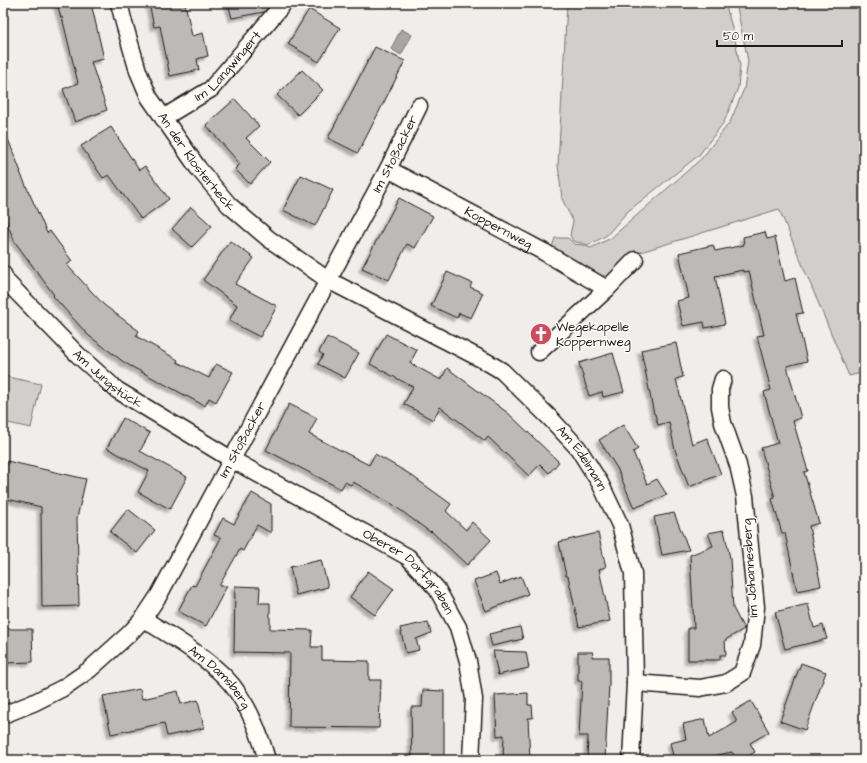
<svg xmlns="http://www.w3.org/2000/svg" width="867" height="763" font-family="'Architects Daughter',sans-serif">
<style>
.green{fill:#d0cfcc;stroke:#767674}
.water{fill:#a8a7a3;stroke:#706f6d}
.building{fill:#bbbab6;stroke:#1c1c1c;filter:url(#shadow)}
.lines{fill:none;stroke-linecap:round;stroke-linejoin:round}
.minor-casing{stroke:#1c1c1c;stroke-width:19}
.minor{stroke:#fdfcf7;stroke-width:16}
.labels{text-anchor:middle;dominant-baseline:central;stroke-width:3;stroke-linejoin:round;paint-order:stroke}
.street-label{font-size:13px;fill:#1c1c1c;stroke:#fdfcf7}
.poi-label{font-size:13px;fill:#1c1c1c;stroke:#fdfcf7;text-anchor:start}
</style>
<defs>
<filter id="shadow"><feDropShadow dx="-3.5" dy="3.5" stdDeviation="1" flood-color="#0004"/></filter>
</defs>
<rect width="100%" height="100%" fill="#f0eeea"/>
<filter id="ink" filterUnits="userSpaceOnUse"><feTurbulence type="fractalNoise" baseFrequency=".025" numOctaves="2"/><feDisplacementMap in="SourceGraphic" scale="8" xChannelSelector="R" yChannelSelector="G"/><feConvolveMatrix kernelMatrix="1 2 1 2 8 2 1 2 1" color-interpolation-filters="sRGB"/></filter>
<g filter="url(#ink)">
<!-- green -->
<path class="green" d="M567,3H725L734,34L740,66L738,88L724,122L699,155L627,212L607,235L589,245L573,241L570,235L573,221L562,199L558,165Z
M736,3H864V356L861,373L849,376L779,209L631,255L610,276H600L551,250L555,238H568L574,244L583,245L591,248L611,238L702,158L730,122L744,89L748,61Z
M3,376L41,384L31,428L3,422Z"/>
<!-- water -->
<path class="water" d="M401,29L412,35L401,55L391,49Z"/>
<!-- building -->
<path class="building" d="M57,3H91L104,59L91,62L107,110L75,122L63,89L78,83L62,17L61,18Z
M149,3H185L192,36L203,33L208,56L197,59L199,70L170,76L160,26L154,27Z
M228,3H272L264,12L232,18Z
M309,9L340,28L319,62L288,44Z
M375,47L405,61L358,153L328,138Z
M302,70L323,90L298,115L277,95Z
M235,99L259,126L246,138L270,162L250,184L235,169L240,164L206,125Z
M111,127L139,170L145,166L169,199L141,219L109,175L103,178L81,146Z
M4,129L21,172H20L47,233L50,231L72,261L67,265L104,305L139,331L136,336L178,360L177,362L209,378L216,364L233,372L216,402L209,398L205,406L125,363L88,335L53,296L54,295L15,242L3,214Z
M301,175L333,190L315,226L283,210Z
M399,198L433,216L415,248L407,244L389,280L362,268Z
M191,207L212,226L192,247L172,229Z
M765,232L767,239L775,237L785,281L795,278L803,313L796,314L807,361L787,366L801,418L793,421L808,471L804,472L819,523L809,526L821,586L797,591L785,533H782L772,499L775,498L761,448L778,443L764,392L771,390L757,336L764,335L749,271L743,272V270L715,276L725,324L705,328L704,322L683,326L677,301L689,298L679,253L713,245L715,251L744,245L743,237Z
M230,241L254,258L235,284L277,306L260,337L229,321L237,305L203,280Z
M447,272L472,283L470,287L483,293L471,318L459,313L457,318L431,306Z
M386,334L417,350L410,363L441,380L447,368L508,413L559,462L549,473L540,464L529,476L488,437L485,441L440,407L433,420L404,404L413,387L370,364Z
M327,337L359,353L345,378L318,364L323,355L319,352Z
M676,343L683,377L676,379L692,444L707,438L721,474L689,487L675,450L669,422L658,425L655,414H654L641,350Z
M613,353L624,392L603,397L602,392L589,396L579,363Z
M289,404L317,418L309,434L369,465L375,454L408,473L451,504L446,511L466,530L472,522L491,540L467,565L431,531L430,532L392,504L353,482L351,485L345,482L341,489L266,450Z
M123,418L150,433L140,451L187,477L170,509L138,492L149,471L107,448Z
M623,425L638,449L633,452L647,484L657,479L667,495L634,508L617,468L599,440Z
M7,461L86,479L77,518L79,606L42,607L41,507L3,498V477Z
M252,493L271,504V533L257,525L243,551L240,549L219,586H227L206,626L178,611L192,585L195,586L221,538L214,535L223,518L234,524Z
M128,509L155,530L137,553L110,532Z
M674,513L689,550L662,555L654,517Z
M724,530L730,558L733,608L744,629L725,640L726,655H720V660H688V628H694L690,555L713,546L708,533Z
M598,533L606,567L599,569L610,621L579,627L568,576H566L559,542Z
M321,560L328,587L296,595L290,567Z
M368,571L394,589L375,615L350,597Z
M496,573L500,584L521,576L528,594L486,611L474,581Z
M235,586L260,587L259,603H270V629L312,630L311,647H322V660L369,661V680H381L379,728L289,727L290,653L234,652Z
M808,604L814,628L823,625L827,639L785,649L775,612Z
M428,622L431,633L416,639L419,650L406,653L400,628Z
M520,627L523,639L492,646L489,634Z
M3,629H32L33,662L3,663Z
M493,651L526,652L529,668L498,675Z
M578,652H593L592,657H609V684L605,760H587L588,736H579L582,681H578Z
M801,663L826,672L805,730L780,721Z
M140,689L142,699L178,691L181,704L198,700L204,728L167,736L164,723L111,734L103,696Z
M423,690L444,691V760H412L411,707H422Z
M528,693V705H532L533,718H528L530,760H503L504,735L497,736L495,695Z
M751,701L769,732L750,743L755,752L742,760H737L732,752L694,760H674L670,743L686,739L683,724L705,719L709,738L737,722L732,712Z"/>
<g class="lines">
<!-- minor casing -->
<g class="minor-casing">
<g id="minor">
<path id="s1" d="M119,3L124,23L138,71L149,97L198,168L229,205L269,239L328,280L487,362L502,371L550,418L578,448L600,483L620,525L633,573L635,683L631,760"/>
<path id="s2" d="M163,118L211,89L284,3"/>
<path id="s3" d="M388,169L544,252L607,289"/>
<path id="s4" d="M3,274L6,281L78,355L117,390L231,459L408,557L437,589L458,627L468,661L474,699L471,760"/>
<path d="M539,352L607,289L635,260"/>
<path id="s5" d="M143,619C171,636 200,653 224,676C246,698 259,731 267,760"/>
<path d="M635,683L700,688L726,683L742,673L752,645L756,607L745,496L738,465L723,423L720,407V389L723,379"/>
<path id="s6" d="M3,715L33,703L63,688L89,670L129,634L143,619L159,595L388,169L419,106"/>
</g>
</g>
<!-- minor -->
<use href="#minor" class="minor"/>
</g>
</g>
<!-- icons -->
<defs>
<g id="church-disc" transform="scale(1.15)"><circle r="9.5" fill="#d1495b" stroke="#fdfcf7"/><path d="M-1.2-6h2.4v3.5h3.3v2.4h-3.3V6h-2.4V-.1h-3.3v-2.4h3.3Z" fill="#fff"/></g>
</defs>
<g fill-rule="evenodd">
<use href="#church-disc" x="541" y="334"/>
</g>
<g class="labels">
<!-- street labels -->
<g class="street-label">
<text stroke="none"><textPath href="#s2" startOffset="84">Im Langwingert</textPath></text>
<text stroke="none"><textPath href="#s6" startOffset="701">Im Stoßacker</textPath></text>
<text stroke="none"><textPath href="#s1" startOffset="179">An der Klosterheck</textPath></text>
<text stroke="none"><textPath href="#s3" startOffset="125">Koppernweg</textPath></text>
<text stroke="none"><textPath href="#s4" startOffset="149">Am Jungstück</textPath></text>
<text stroke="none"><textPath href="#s6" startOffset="377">Im Stoßacker</textPath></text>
<text stroke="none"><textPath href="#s1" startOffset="673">Am Edelmann</textPath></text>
<text transform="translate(750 568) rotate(-94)">Im Johannesberg</text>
<text stroke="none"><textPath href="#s4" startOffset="509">Oberer Dorfgraben</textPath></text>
<text stroke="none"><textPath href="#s5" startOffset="97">Am Damsberg</textPath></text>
</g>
<!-- poi labels -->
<g class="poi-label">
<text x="556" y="327">Wegekapelle<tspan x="556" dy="15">Koppernweg</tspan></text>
</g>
</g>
<!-- margin -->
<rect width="867" height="763" fill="none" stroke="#fdfcf7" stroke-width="16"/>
<rect x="8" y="8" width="851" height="747" fill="none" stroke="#1c1c1c" stroke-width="1.5" filter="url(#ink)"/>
<!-- scale -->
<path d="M717 40v6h125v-6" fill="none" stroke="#1c1c1c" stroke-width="2"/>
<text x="723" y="40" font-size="12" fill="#1c1c1c" stroke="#fdfcf7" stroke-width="3" paint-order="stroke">50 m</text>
</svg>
